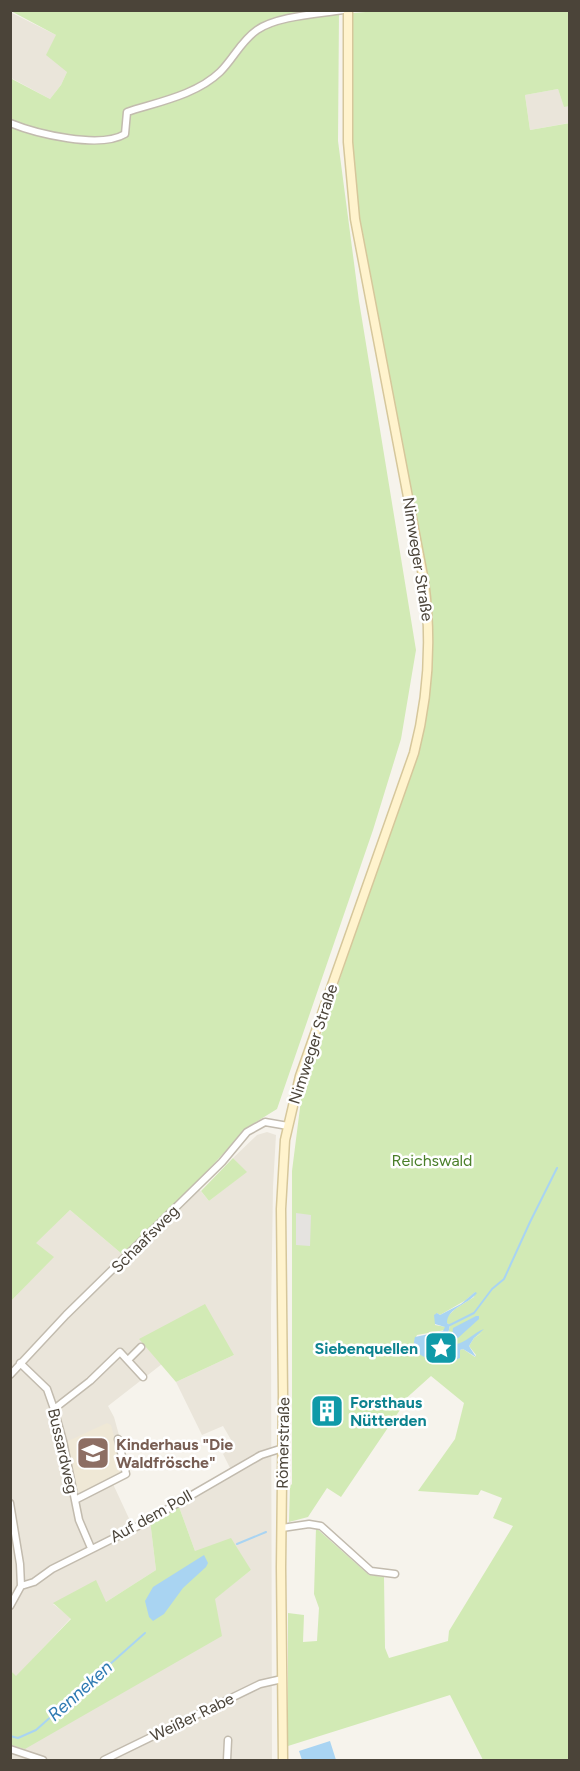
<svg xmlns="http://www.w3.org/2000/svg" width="580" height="1771" font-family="Figtree,sans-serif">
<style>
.residential{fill:#eae5da}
.education{fill:#efe8d6}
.green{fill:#d2eab5;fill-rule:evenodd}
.parking{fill:#e5e3e0}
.water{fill:#a9d4f2}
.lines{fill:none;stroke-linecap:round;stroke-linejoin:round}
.stream{stroke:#a9d4f2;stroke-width:2}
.street-casing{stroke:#c2bbae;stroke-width:9}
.secondary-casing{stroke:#d6c79b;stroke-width:11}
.street{stroke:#fff;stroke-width:6}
.secondary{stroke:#fff3cd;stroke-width:8}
.labels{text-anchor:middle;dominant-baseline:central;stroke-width:5;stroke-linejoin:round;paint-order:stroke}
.street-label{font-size:16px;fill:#4b4439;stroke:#fff}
.park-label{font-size:16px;fill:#4a7f2a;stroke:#fff}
.culture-label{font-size:16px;font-weight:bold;fill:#0d838f;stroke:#fff;text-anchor:end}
.education-label{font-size:16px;font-weight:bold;fill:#785e54;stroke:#fff;text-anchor:start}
.water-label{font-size:18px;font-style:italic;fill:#2e7ab2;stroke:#fff}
</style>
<rect width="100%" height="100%" fill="#f6f3ec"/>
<!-- residential -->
<path class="residential" d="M10,12L56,35L67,72L61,85L50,99L11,78Z
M558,89L564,106H569V123L530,130L525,95Z
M267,1132L276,1135L273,1187L271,1313L272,1760H11V1745L25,1748L251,1570L195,1551L178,1504L233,1474L223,1454L234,1445L223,1426L202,1435L176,1382L234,1355L140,1339L162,1364L108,1406L114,1417L130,1475L113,1484L133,1527L150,1520L156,1570L106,1602L53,1604L71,1618L16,1677L11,1671V1301L53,1257L35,1243L70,1210L122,1254L195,1184L209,1201L246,1172L233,1158L257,1135Z"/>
<!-- education -->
<path class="education" d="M107,1423L111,1425L122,1465L121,1472L115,1477L83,1493L78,1492L75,1490L66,1442Z"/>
<!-- green -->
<path class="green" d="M390,10L569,11V106L564,107L558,89L525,95L530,130L570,123L569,1760H483L450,1695L288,1746V1613L304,1615L303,1642L317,1641L319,1608L314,1594L316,1528L369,1575L384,1577L385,1648L389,1658L448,1641L449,1631L513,1526L493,1518L502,1498L481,1490L478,1495L418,1491L455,1439L464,1403L431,1376L402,1402L404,1404L341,1497L327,1488L308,1517L289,1522L290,1486L292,1484V1171L302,1092L385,844L423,714L429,629L369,294L348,142L353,13ZM475,1292L474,1297L455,1309L447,1317V1323L450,1325L448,1334L444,1337C455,1352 469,1340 482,1333L474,1338L469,1346L476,1355L475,1357L463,1349L460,1350V1358L455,1359L452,1355L450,1363L441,1362L444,1354L449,1351L448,1348L444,1345L442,1346L441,1352L416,1351L414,1341L417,1335L445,1330L446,1327L435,1325L437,1313L440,1315L466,1300Z
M11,11H339L338,141L359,301L416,650L401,739L373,830L277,1109L248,1127L195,1184L122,1254L70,1210L36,1243L54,1257L11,1301L10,78L50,99L61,85L67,72L46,55L56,35Z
M233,1158L247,1172L209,1201L201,1191Z
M205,1304L234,1355L176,1382L139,1339Z
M178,1504L195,1551L231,1538L251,1570L215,1599L222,1636L25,1749L11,1745V1671L16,1676L71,1619L53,1603L96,1580L106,1602L156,1570L150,1520Z"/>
<!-- parking -->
<path class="parking" d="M296,1213L311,1215L310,1246L296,1245Z"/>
<!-- water -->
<path class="water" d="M475,1292L477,1293C469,1304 447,1308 447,1323L450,1325L448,1334L444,1337C457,1355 471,1333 484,1329L474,1338L469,1346L476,1357L463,1349L460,1350V1358L455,1360L452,1355L450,1363L440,1362L444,1354L449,1351L448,1348L443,1345L436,1361C423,1357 410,1353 415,1337L443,1331L445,1327L435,1324L434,1315L437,1313L440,1315L461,1304Z
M476,1316H479V1319L458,1338L452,1337L453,1328Z
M204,1555L208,1563L206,1567L183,1588L164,1614L153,1621L149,1617L145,1601L153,1587Z
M330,1741L336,1760H302L299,1751Z"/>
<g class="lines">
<!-- stream -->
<path class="stream" d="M450,1325L474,1313L492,1289L504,1279L530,1222L557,1168
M237,1544L266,1532
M10,1736L18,1738L36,1730L145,1633"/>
<!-- street casing -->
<g class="street-casing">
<path id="street" d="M10,123C37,134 100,149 125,134L127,112C158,102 196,95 220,72C234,58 241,41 257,30C277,16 318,14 343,10
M128,1360L141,1347
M20,1363L47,1389L54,1409L63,1441L79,1520L91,1548
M10,1375L66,1315L222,1162L247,1132L265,1122L288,1126
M54,1409L90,1381L120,1352L143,1377
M75,1500L126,1474L118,1439
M10,1503L20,1564L21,1586L10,1606
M282,1528L309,1524L321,1526L371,1571L395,1574
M21,1586L34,1582L52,1569L140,1525L261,1455L283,1448
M10,1749L43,1760
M104,1760L260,1684L282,1679
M227,1760L228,1740"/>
</g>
<!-- secondary casing -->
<g class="secondary-casing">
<path id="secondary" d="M283,1760L281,1567L283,1395L281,1209L285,1140L300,1076L414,753C429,695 432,640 424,581L355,219L348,142V10"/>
</g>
<!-- street -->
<use href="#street" class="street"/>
<!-- secondary -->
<use href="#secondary" class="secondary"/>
</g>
<!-- icons -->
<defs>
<g id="sight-square" transform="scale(1.725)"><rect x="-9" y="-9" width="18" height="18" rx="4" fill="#0f9aa8" stroke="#fff"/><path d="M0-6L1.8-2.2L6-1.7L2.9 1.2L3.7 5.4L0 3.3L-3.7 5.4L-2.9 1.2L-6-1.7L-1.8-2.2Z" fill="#fff"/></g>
<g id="building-square" transform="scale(1.725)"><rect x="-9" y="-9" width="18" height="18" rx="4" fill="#0f9aa8" stroke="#fff"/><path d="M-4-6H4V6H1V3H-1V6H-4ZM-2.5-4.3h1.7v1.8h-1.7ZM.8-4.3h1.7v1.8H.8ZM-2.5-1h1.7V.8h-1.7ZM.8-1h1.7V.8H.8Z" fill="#fff"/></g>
<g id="school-square" transform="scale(1.725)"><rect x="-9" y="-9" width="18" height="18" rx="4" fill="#8d6e63" stroke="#fff"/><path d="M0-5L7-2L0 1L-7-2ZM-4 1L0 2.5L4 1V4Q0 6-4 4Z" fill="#fff"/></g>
</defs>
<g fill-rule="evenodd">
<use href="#sight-square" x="441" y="1348"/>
<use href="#building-square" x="327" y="1411"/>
<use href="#school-square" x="93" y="1453"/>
</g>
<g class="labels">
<!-- street labels -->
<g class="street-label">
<text transform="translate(418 559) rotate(81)">Nimweger Straße</text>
<text transform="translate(313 1044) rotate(-72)">Nimweger Straße</text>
<text transform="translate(145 1239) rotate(-45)">Schaafsweg</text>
<text transform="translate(283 1443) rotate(-89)">Römerstraße</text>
<text transform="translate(63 1451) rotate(77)">Bussardweg</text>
<text transform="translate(151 1516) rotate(-29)">Auf dem Poll</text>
<text transform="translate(192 1717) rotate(-26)">Weißer Rabe</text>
</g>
<!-- park labels -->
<g class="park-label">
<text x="432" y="1160">Reichswald</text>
</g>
<!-- culture labels -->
<g class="culture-label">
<text x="418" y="1348">Siebenquellen</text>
<text x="350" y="1402" text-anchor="start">Forsthaus<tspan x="350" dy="18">Nütterden</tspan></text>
</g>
<!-- education labels -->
<g class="education-label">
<text x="116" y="1444">Kinderhaus "Die<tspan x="116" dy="18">Waldfrösche"</tspan></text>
</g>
<!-- water labels -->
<g class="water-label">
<text transform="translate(80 1691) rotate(-42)">Renneken</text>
</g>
</g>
<!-- border -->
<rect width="580" height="1771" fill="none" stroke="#4b4439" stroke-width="24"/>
</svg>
